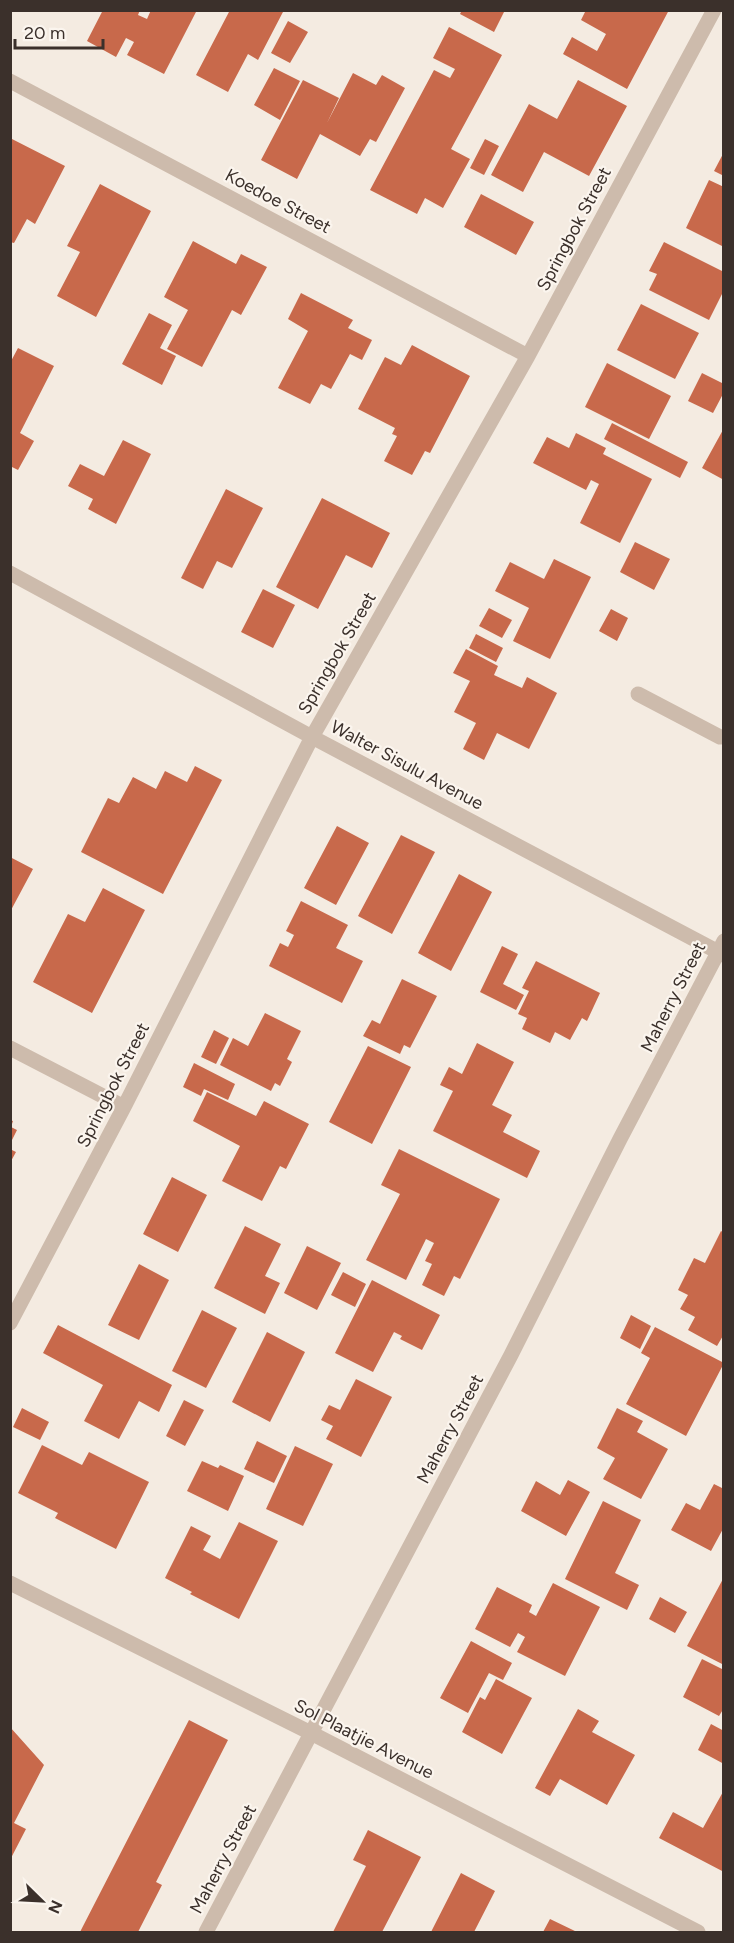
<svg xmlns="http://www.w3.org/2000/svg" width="734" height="1943" font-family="Figtree,sans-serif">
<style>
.building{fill:#c8694b}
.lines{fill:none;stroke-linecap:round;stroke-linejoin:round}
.service{stroke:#cdbbac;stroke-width:15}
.minor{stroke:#cdbbac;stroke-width:15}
.labels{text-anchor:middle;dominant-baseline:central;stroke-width:4.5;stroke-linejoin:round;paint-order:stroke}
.street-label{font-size:18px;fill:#3b302b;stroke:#fbf5ee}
</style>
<rect width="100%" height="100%" fill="#f4ebe1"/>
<!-- building -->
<path class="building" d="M103,10H140L138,15L147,19L151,10H197L164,74L127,55L134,42L126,38L116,57L87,41Z
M230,10H284L258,60L248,54L228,92L196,75Z
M462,10H505L494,32L460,14Z
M586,10H669L627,89L563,54L572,37L597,51L606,34L581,20Z
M288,21L308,32L290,63L271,53Z
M449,27L502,55L451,149L470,159L443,208L425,198L417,214L370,190L434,70L450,78L455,69L433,58Z
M274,68L300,81L280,120L254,105Z
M353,73L376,85L382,75L405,88L376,142L370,139L360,156L320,134L297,179L261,160L303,80L339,98L327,123Z
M578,80L627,106L589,176L544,152L523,192L491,175L529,104L557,119Z
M10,138L65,166L35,224L27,219L14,243L10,242Z
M485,139L499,146L484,175L470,168Z
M724,152V176L714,171Z
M709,180L724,187V247L686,228Z
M100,184L151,211L96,317L57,296L80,252L67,246Z
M481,194L534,222L516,255L464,227Z
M193,241L236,264L241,254L267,267L241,315L232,310L202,367L167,349L188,310L164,297Z
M664,242L724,272V290L709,320L649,290L657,274L649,271Z
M301,293L353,320L348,328L372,340L362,360L350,354L331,389L321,384L310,404L278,388L308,331L288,319Z
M641,304L699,333L675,379L617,350Z
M149,313L172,325L160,348L176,356L162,385L122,364Z
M412,345L470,376L430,453L425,451L412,475L384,461L397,436L392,434L395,428L358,409L385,357L401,365Z
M18,348L54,366L20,433L34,441L18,470L10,466V363Z
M607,363L671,396L649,439L585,407Z
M702,373L724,384V392L713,413L688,401Z
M612,423L688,462L680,478L604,439Z
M724,428V480L702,468Z
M576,433L606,448L603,454L652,479L620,543L580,523L599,484L591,480L586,490L533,463L547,437L569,448Z
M123,440L151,454L116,524L88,509L93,499L68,486L80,464L104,476Z
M226,489L263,508L232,568L217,561L203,589L181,578Z
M322,498L390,533L372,568L346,555L318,609L276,587Z
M635,542L670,559L654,590L620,572Z
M554,559L591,577L550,659L513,641L529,608L495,591L510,562L544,579Z
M263,589L295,605L273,648L241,632Z
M489,608L512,620L502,638L479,626Z
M611,609L628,618L617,641L599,631Z
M476,634L503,648L496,662L469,648Z
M466,649L498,666L494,675L522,688L527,677L557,693L529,749L497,733L484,760L463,749L476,723L454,712L470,681L453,673Z
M195,766L222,780L163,894L81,852L108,798L119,803L133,777L156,789L165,771L187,782Z
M337,826L369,843L336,905L304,888Z
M401,835L435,852L392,934L358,916Z
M10,857L33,869L10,912Z
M459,874L492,892L451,971L418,953Z
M103,888L145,910L92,1013L33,982L68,914L85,922Z
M301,901L348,925L336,948L363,961L342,1003L269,966L280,943L288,947L294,935L286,931Z
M502,946L518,954L503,984L524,995L516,1010L480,992Z
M536,961L600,993L587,1021L582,1018L570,1040L555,1032L550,1043L522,1029L527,1018L518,1014L529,991L522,988Z
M402,979L437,996L410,1048L404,1045L400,1054L363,1036L372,1020L380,1024Z
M265,1013L301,1031L287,1059L292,1062L280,1086L275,1083L271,1091L220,1065L233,1038L248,1046Z
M214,1030L229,1038L216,1064L201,1057Z
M477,1043L514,1062L492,1105L512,1115L503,1132L540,1151L527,1178L433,1131L453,1091L440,1085L449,1067L462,1074Z
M368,1046L411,1067L372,1144L329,1122Z
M194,1063L235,1084L228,1100L204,1089L201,1096L183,1087Z
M207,1092L256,1116L264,1101L309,1124L286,1169L280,1166L262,1201L222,1181L240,1146L193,1121Z
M10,1120L13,1121L11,1127L17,1130L10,1144Z
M10,1149L16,1152L10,1163Z
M399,1149L500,1199L460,1279L454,1276L444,1296L422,1285L432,1264L425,1261L434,1243L426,1239L406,1280L366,1260L400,1194L381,1185Z
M172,1177L207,1195L178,1252L143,1234Z
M245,1226L281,1244L265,1276L280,1283L265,1314L214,1288Z
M721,1231L724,1233V1334L717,1346L688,1330L695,1317L680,1309L688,1295L678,1290L694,1258L705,1263Z
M307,1246L341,1263L317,1310L284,1293Z
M139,1264L169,1280L139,1340L108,1325Z
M343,1272L366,1284L355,1307L331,1295Z
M372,1280L440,1315L422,1350L400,1339L402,1336L394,1332L373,1372L335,1353Z
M202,1310L237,1328L206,1388L172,1371Z
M631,1315L651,1326L640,1349L620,1338Z
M58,1325L172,1385L159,1412L139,1401L119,1439L84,1421L103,1385L43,1353Z
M655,1327L724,1363L686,1436L626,1404L650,1358L641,1353Z
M267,1332L305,1352L270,1422L232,1402Z
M356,1379L392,1397L361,1457L326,1439L333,1426L321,1420L329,1405L340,1410Z
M184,1400L204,1410L185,1446L166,1436Z
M22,1408L49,1422L40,1440L13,1427Z
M617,1408L643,1421L637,1432L668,1449L641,1499L603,1479L615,1458L597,1448Z
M257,1441L287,1456L274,1483L244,1469Z
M42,1445L82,1465L89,1452L149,1482L116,1549L55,1518L58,1513L18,1493Z
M295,1446L333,1464L303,1526L266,1509Z
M202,1461L218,1468L220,1465L244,1476L228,1511L187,1491Z
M568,1480L590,1492L566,1536L521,1511L536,1481L560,1495Z
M714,1484L724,1489V1527L711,1551L671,1530L686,1503L700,1510Z
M603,1501L641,1520L615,1573L639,1585L627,1610L565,1579Z
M239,1522L278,1541L239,1619L190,1594L192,1592L165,1578L191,1526L211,1536L203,1550L220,1559Z
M724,1577V1665L687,1646Z
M553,1583L600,1607L565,1676L517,1652L525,1637L518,1633L510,1647L475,1629L497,1587L532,1605L529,1612L536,1616Z
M660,1597L687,1612L675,1633L649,1619Z
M471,1641L512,1663L503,1680L489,1673L468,1713L440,1698Z
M702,1659L724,1670V1708L719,1716L683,1697Z
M496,1679L532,1698L502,1754L462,1732L480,1697L485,1700Z
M578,1709L599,1721L592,1732L635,1755L607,1805L560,1779L550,1796L535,1788Z
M189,1720L228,1740L156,1882L162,1885L138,1932H80Z
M711,1724L724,1731V1764L698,1750Z
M10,1727L44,1765L14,1823L26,1829L10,1860Z
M724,1790V1872L659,1838L673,1812L703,1828Z
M368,1830L421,1857L382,1932H333L366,1866L353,1860Z
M461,1873L495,1891L474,1932H431Z
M550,1919L577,1932H543Z"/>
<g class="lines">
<!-- service -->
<path class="service" d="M638,694L720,737"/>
<!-- minor -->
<path class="minor" d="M10,81L528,356
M10,573L312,737L724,955
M10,1048L124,1107
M10,1323L124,1107L312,737L528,356L714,10
M10,1583L311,1733L698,1932
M206,1932L511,1355L620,1139L724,941"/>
</g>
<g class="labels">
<!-- street labels -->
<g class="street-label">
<text transform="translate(278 201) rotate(28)">Koedoe Street</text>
<text transform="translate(574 229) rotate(-62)">Springbok Street</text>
<text transform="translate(337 653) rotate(-60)">Springbok Street</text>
<text transform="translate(407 765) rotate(28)">Walter Sisulu Avenue</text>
<text transform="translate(673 997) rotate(-63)">Maherry Street</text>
<text transform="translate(113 1085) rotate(-63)">Springbok Street</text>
<text transform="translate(450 1429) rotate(-62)">Maherry Street</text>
<text transform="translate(364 1739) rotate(27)">Sol Plaatjie Avenue</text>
<text transform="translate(223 1859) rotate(-62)">Maherry Street</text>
</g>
</g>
<!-- border -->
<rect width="734" height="1943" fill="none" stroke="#3b302b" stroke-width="24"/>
<!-- north arrow -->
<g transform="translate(42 1901) rotate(114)" stroke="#fbf5ee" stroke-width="4.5" paint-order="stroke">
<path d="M0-4.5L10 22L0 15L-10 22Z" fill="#3b302b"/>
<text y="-9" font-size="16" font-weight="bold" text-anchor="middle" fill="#3b302b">N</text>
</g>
<!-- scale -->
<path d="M15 39v9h88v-9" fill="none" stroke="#3b302b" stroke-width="3"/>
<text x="24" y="39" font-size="18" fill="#3b302b" stroke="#fbf5ee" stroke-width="4.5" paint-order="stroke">20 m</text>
</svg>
